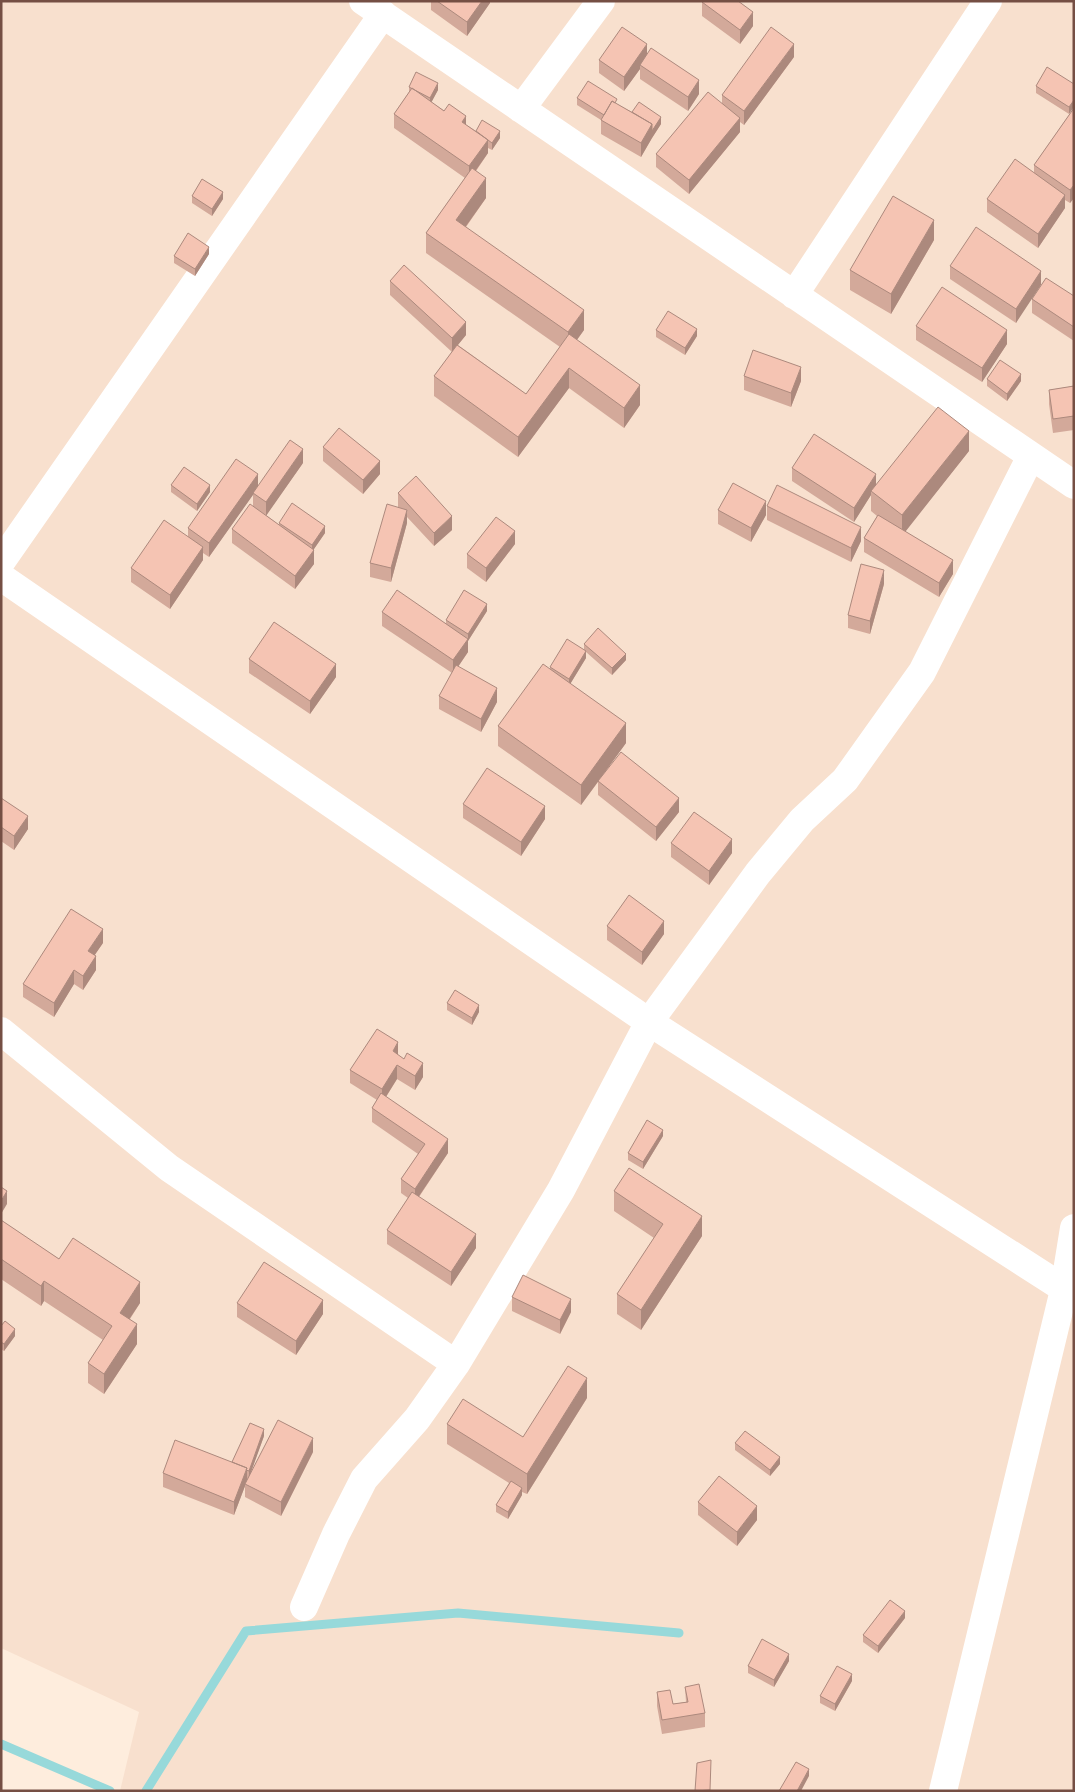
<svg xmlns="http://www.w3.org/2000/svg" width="1075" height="1792" font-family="Mulish,sans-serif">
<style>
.residential{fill:#f8e0ce}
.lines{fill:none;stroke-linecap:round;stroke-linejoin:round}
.stream{stroke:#97d9da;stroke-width:9}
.minor{stroke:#fff;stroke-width:28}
.tertiary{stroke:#fff;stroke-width:28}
.wall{fill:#d3a99a}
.shaded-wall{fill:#ac897d}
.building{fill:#f5c4b3;stroke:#ac897d}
</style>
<rect width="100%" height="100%" fill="#feeddd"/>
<!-- residential -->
<path class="residential" d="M1,1H1074V1791H120L139,1712L1,1648Z"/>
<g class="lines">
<!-- stream -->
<path class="stream" d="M1,1744L110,1791
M146,1791L246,1631L458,1613L679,1633"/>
<!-- minor -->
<path class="minor" d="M363,1L1074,485
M521,109L601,1
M794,295L988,1
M1,562L383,14
M1,1031L169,1168L456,1364
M304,1607L336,1534L364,1479L417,1419L456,1364L561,1190L649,1022L758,873L802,820L845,780L922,672L1031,456
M943,1791L1064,1290L1074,1228"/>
<!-- tertiary -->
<path class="tertiary" d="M1,577L649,1022L1074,1295"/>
</g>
<!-- wall -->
<path class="wall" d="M431,1H490V3L467,36L431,10Z
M702,2L753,26L740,44L702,16Z
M647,53L699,94L688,111L640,79V69L624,91L599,73V60Z
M794,57L744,125L740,122V132L689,194L656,167V154L722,103V95Z
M1074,84L1069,114L1036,93V86Z
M409,87L438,90L431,102L476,131L500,138L492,150L488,148V153L476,171L486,198L466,227L584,330L577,340L640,405L624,428L569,388L518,457L434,396V376L452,352L390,295V281L466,335L458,345L526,394L560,347L426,253V233L465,178L394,128V114L409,92Z
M577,98L617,104L632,112L661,124L652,138L641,157L601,134V120L577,105Z
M1074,108V198L1070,203L1065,200V208L1038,248L987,212V199L1034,173V165Z
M192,196L223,199L212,216L192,203Z
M934,240L891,314L850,290V270Z
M209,254L195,276L174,263V256Z
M950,266L1041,271L1016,323L950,279Z
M1074,296V341L1032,313V299Z
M916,326L1007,344L982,382L916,340Z
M656,330L697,336L685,355L656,337Z
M744,376L801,381L791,407L744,390Z
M987,379L1021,381L1007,401L987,386Z
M1074,386V430L1053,433L1049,404V390Z
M323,447L380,474L363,494L323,461Z
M969,451L905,531L953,574L939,597L864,552V538L877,516L871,511V495L854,522L792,481V468L876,485Z
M303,463L266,515L279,525V523L325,533L313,550L314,564L295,589L232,543V529L253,506V494L209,557L203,553V560L170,609L131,582V568L188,536V528L258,486Z
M171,485L210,492L197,511L171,492Z
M398,493L452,530L434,546L407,517V523L391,582L370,577V563L398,507Z
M767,506L861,541L851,562L767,520Z
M718,510L766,515L751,542L718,524Z
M515,544L486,582L467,568V554Z
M884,584L870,634L848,628V615Z
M487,611L468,641V652L458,667L497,702L481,732L439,709V696L452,673L382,626V612L446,623V620Z
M584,644L626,660L612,675L586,652V658L570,684L626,743L605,772L679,812L656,841L598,795V782L581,805L498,746V726L550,669V667L584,650Z
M249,659L336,677L310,714L249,673Z
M1,798L28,829L14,850L1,841Z
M463,804L545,819L521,856L463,818Z
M671,843L732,853L709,885L671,857Z
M607,926L664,934L642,965L607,940Z
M103,943L94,955L96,970L83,990L74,984L54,1017L23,997V984Z
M447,1003L479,1012L472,1025L447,1010Z
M398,1055L423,1077L415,1090L397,1079L386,1097L448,1153L419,1197L476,1248L451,1286L387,1244V1230L408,1198L401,1193V1179L418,1154L372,1122V1108L377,1100L350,1083V1070Z
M663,1136L643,1169L628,1160V1153Z
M614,1191L702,1236L641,1330L617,1314V1294L654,1238L614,1211Z
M1,1221L59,1259L140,1303L130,1319L137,1344L104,1394L88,1383V1363L103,1340L44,1301L41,1306L1,1279Z
M512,1297L571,1312L560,1334L512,1311Z
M237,1303L323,1314L296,1355L237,1317Z
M1,1326L15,1336L4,1351L1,1349Z
M587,1398L527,1494L522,1492V1495L508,1519L496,1512V1505L509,1483L447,1444V1424L523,1437Z
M264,1436L249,1476L313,1452L281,1516L245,1497V1486L234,1515L163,1487V1473L232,1462Z
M735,1443L780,1464L770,1476L735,1450Z
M698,1502L757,1520L737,1546L698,1515Z
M905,1618L878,1653L863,1642V1635Z
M789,1661L774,1687L748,1673V1666Z
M852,1681L835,1711L820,1703V1696Z
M685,1687L705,1713V1727L662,1734L657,1706V1692L673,1704L686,1702Z"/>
<!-- shaded-wall -->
<path class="shaded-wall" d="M482,1H490V3L467,36V22Z
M753,12V26L740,44V30Z
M647,44V58L640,65V69L624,91V77Z
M794,44V57L744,125V111Z
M699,80V94L688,111V97Z
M438,83V90L430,105V98Z
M1074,100V107L1069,114V107Z
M466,116V130L462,122Z
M661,117V124L652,138L641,157V143L652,124Z
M740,118V132L689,194V180Z
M500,131V138L492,150V143Z
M488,140V153L469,180V166Z
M486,178V198L456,240V220Z
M1074,185V198L1070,203V190Z
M223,192V199L212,216V209Z
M1065,195V208L1038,248V234Z
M934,220V240L891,314V294Z
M209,247V254L195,276V269Z
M1041,271V285L1016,323V309Z
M584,310V330L568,352V332Z
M466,322V335L452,352V338Z
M697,329V336L685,355V348Z
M1007,330V344L982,382V368Z
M801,367V381L791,407V393Z
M569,368V388L518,457V437Z
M1021,374V381L1007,401V394Z
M640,385V405L624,428V408Z
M969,431V451L902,536V515Z
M303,449V463L266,516V502Z
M380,461V474L363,494V480Z
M258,474V488L209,557V543Z
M876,474V488L871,491V495L854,522V508Z
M210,485V492L197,511V504Z
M766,501V515L751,542V528Z
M407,510V523L391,582V568Z
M452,516V530L434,546V533Z
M325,526V533L312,552V545Z
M861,527V541L851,562V548Z
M515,531V544L486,582V568Z
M203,547V560L170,609V595Z
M314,550V564L295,589V576Z
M953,560V574L939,597V583Z
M884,570V584L870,634V621Z
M487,604V611L468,641V634Z
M468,639V652L453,674V660Z
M586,651V658L569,686V679Z
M626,654V660L612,675V668Z
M336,664V677L310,714V701Z
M497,688V702L481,732V719Z
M626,723V743L581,805V785Z
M679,798V812L656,841V827Z
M545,806V819L521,856V842Z
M28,816V829L14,850V836Z
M732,839V853L709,885V871Z
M664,921V934L642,965V952Z
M103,929V943L88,965V951Z
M96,956V970L83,990V976Z
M74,970V984L54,1017V1003Z
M479,1005V1012L472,1025V1018Z
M398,1042V1056L393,1051Z
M423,1063V1077L415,1090V1076Z
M397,1065V1079L382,1103V1089Z
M663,1130V1136L643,1169V1162Z
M448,1139V1153L415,1202V1189Z
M7,1191V1204L1,1214V1201Z
M702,1216V1236L641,1330V1310Z
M476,1234V1248L451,1286V1272Z
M44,1281V1301L41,1306V1286Z
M140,1282V1303L120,1333V1313Z
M571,1299V1312L560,1334V1320Z
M323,1300V1314L296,1355V1341Z
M137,1324V1344L104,1394V1374Z
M15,1329V1336L4,1351V1344Z
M587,1378V1398L527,1494V1474Z
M264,1429V1436L249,1478V1471Z
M313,1438V1452L281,1516V1502Z
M780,1457V1464L770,1476V1470Z
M247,1468V1482L245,1484V1486L234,1515V1502Z
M522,1488V1495L508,1519V1512Z
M757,1506V1520L737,1546V1532Z
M905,1611V1618L878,1653V1646Z
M789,1654V1661L774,1687V1680Z
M852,1674V1681L835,1711V1704Z
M809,1769V1776L801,1791H797Z"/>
<!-- building -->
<path class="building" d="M437,1H482L467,22Z
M702,1H738L753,12L740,30L702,2Z
M622,27L647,44L624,77L599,60Z
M771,27L794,44L744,111L722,95Z
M651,48L699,80L688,97L640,65Z
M1047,67L1074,84V100L1069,107L1036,86Z
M416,72L438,83L430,98L409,87Z
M588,81L617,99L615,103L612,101L604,115L577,98Z
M412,88L444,111L449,104L466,116L462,122L488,140L469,166L394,114Z
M708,92L740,118L689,180L656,154Z
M612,101L652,124L641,143L601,120Z
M639,102L661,117L652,131V124L632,112Z
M1074,108V185L1070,190L1034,165Z
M482,120L500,131L492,143L476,131Z
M1015,159L1065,195L1038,234L987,199Z
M472,168L486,178L456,220L584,310L568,332L426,233Z
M202,179L223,192L212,209L192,196Z
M893,196L934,220L891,294L850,270Z
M976,227L1041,271L1016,309L950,266Z
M188,233L209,247L195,269L174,256Z
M404,265L466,322L452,338L390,281Z
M1046,278L1074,296V327L1032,299Z
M942,287L1007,330L982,368L916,326Z
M668,311L697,329L685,348L656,330Z
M569,334L640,385L624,408L569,368L518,437L434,376L457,345L526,394Z
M753,350L801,367L791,393L744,376Z
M1000,360L1021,374L1007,394L987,379Z
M1074,386V416L1053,419L1049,390Z
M938,407L969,431L902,515L871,491Z
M339,428L380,461L363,480L323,447Z
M814,434L876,474L854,508L792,468Z
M290,440L303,449L266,502L253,493Z
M236,459L258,474L209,543L188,528Z
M184,467L210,485L197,504L171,485Z
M416,476L452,516L434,533L398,493Z
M733,483L766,501L751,528L718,510Z
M777,485L861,527L851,548L767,506Z
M292,503L325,526L312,545L279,523Z
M250,504L314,550L295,576L232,529Z
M387,504L407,510L391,568L370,563Z
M878,515L953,560L939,583L864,538Z
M496,517L515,531L486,568L467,554Z
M164,520L203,547L170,595L131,568Z
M861,564L884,570L870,621L848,615Z
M397,590L468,639L453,660L382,612Z
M464,590L487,604L468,634L446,620Z
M274,622L336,664L310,701L249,659Z
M598,628L626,654L612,668L584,644Z
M567,639L586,651L569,679L550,667Z
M543,664L626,723L581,785L498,726Z
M456,665L497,688L481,719L439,696Z
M621,752L679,798L656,827L598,781Z
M487,768L545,806L521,842L463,804Z
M1,798L28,816L14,836L1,827Z
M694,812L732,839L709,871L671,843Z
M629,895L664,921L642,952L607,926Z
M71,909L103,929L88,951L96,956L83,976L74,970L54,1003L23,984Z
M455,990L479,1005L472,1018L447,1003Z
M377,1029L398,1042L393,1051L404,1059L407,1053L423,1063L415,1076L397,1065L382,1089L350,1070Z
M381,1093L448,1139L415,1189L401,1179L425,1144L372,1108Z
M647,1120L663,1130L643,1162L628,1153Z
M629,1168L702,1216L641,1310L617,1294L663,1224L614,1191Z
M1,1187L7,1191L1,1201Z
M412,1192L476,1234L451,1272L387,1230Z
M1,1220L59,1259L73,1238L140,1282L120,1313L137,1324L104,1374L88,1363L112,1326L44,1281L41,1286L1,1259Z
M264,1262L323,1300L296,1341L237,1303Z
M523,1275L571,1299L560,1320L512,1297Z
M5,1321L15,1329L4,1344L1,1342V1326Z
M568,1366L587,1378L527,1474L447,1424L463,1399L523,1437Z
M278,1420L313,1438L281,1502L245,1484Z
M250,1423L264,1429L249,1471L246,1470L247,1468L232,1462Z
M745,1431L780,1457L770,1470L735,1443Z
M175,1440L247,1468L234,1502L163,1473Z
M719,1476L757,1506L737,1532L698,1502Z
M511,1481L522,1488L508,1512L496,1505Z
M890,1600L905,1611L878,1646L863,1635Z
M762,1639L789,1654L774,1680L748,1666Z
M837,1666L852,1674L835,1704L820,1696Z
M699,1684L705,1713L662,1720L657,1692L670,1690L673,1704L688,1702L685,1687Z
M711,1760L710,1790L695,1791L697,1763Z
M796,1762L809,1769L797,1791H779Z"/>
<!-- border -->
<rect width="1075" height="1792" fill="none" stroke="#754f44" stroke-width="5"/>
</svg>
